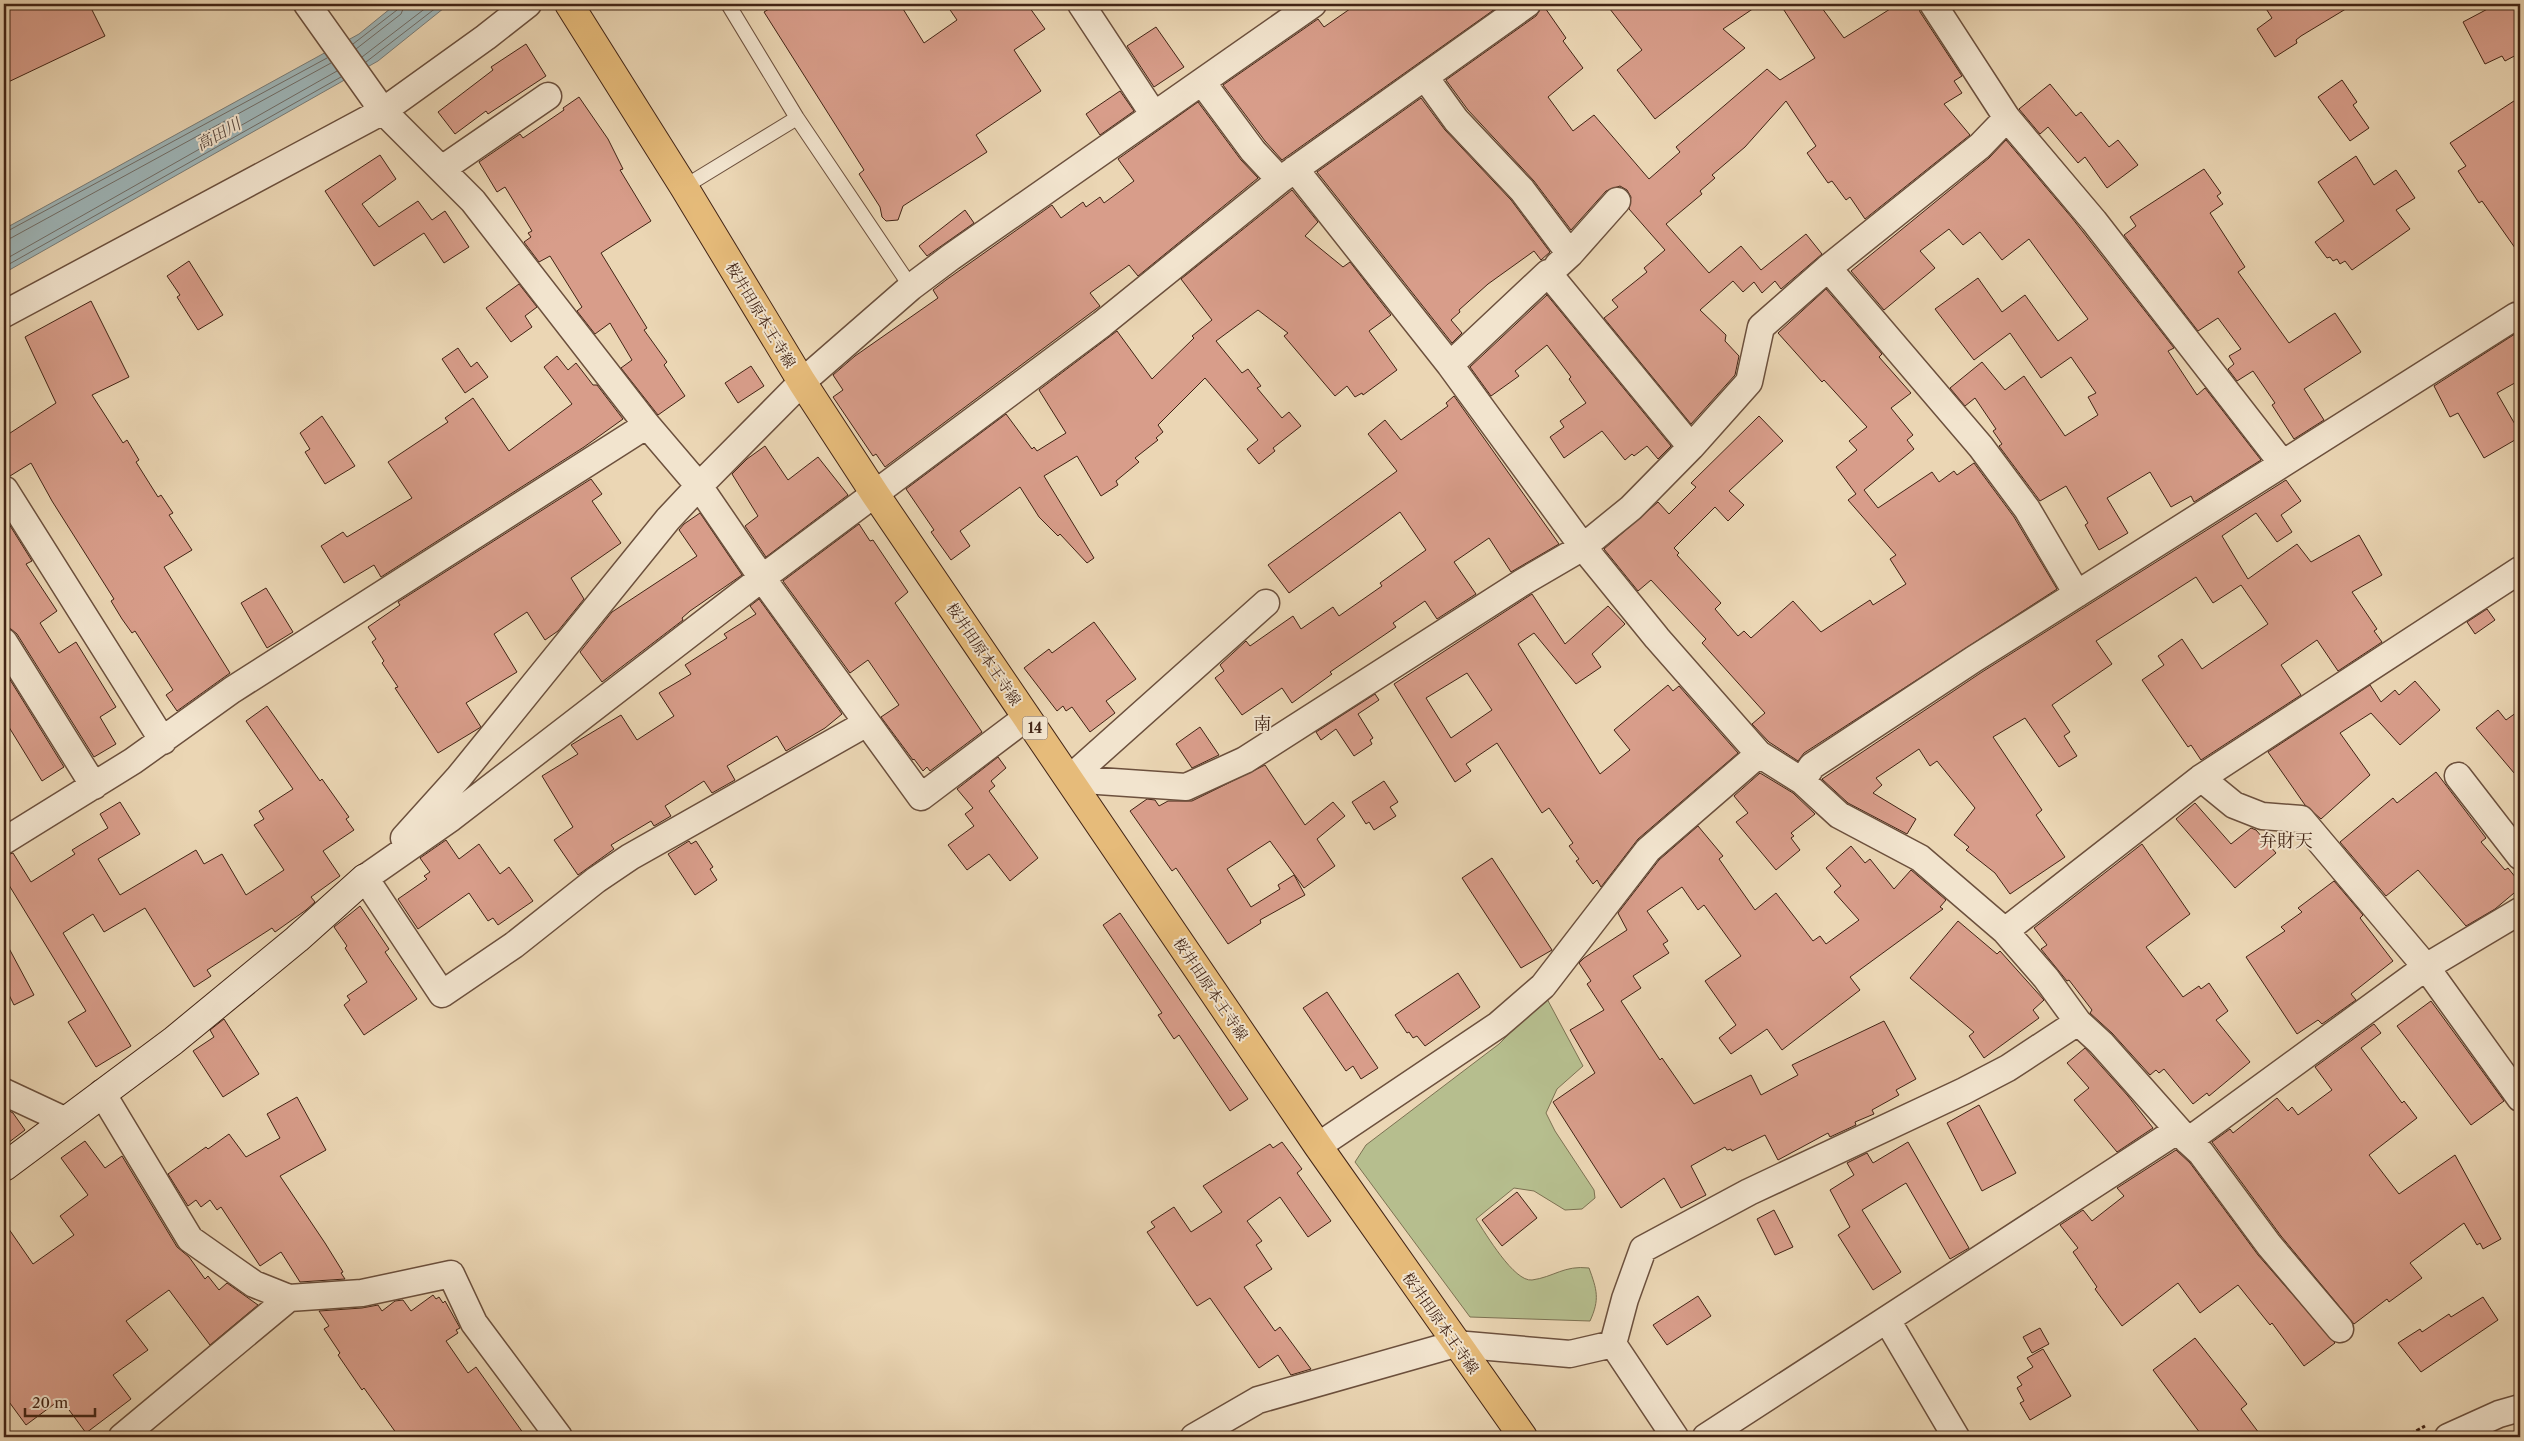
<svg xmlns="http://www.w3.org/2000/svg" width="2524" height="1441" font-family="'Libre Caslon Text','Noto Serif JP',serif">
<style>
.green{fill:#b6be8e;stroke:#7c7152}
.water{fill:#9eb6b9;stroke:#797c77}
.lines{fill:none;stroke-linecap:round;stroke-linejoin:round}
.shore{stroke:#706d67;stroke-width:1}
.building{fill:#d89d8a;stroke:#422415;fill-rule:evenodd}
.lane-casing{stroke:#6c503d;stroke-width:16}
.street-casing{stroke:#6c503d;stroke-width:29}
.secondary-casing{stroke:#422415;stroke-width:30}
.primary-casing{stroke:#422415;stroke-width:30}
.path{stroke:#422415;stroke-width:3;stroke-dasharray:4 2.5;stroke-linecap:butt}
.lane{stroke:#f2e4ce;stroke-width:14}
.street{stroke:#f2e4ce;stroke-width:26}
.secondary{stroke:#f2e4ce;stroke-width:28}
.primary{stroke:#e6bb7a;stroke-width:28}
.labels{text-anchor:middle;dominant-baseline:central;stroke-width:4;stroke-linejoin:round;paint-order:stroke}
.shield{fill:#f2e4ce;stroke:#775e4c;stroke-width:1}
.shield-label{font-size:14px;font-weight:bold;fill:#422415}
.street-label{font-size:15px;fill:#422415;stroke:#f2e4ce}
.water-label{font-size:16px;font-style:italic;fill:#59483e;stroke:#f2e4ce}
.quarter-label{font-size:18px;fill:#422415;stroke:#f2e4ce}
</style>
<rect width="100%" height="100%" fill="#ebd6b4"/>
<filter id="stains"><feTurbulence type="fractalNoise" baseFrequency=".004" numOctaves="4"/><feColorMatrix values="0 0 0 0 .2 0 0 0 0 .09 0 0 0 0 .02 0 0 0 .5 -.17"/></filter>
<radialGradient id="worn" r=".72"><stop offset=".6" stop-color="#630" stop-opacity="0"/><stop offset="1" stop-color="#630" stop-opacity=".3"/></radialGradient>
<!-- green -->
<path class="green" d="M1546,997L1583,1066L1557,1089L1546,1113L1555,1131L1594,1190L1595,1198L1582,1209L1565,1210L1534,1191L1514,1188L1476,1219C1486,1234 1514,1282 1532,1280C1554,1277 1564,1265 1589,1268C1597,1290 1600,1299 1590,1321L1470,1317L1355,1162L1366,1145L1499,1044Z"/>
<!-- water -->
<path class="water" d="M396,4H449L378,61L4,273V229L359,34Z"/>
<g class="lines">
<!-- shore -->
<path class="shore" d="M353,44L397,10L399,4
M356,49L401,14L405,4
M362,57L431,4
M366,62L441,4
M4,233L327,58
M4,239L11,238L331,63
M4,260L337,71
M4,267L341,77"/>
</g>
<!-- building -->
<path class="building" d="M4,4H89L105,36L4,84Z
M777,4H900L924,43L957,20L946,4H1027L1045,29L1014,50L1041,91L976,135L987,152L903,206L898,220L886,221L882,217L880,207L859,174L864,170L764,12Z
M1357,4H1502L1282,160L1265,141L1223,85L1318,19L1324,27Z
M1606,4H1760L1723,29L1745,48L1655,119L1617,70L1642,50Z
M1780,4H1819L1844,38L1898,4H1918L1920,12L1962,76L1954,81L1962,93L1944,104L1970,135L1865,219L1850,197L1846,200L1832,181L1828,183L1807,153L1816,146L1786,101L1745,147L1712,175L1715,178L1700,191L1702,194L1666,224L1709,273L1741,246L1761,270L1806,234L1822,254L1781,289L1775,281L1762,293L1754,282L1743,292L1733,281L1700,310L1726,335L1725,341L1739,356L1735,375L1691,424L1604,318L1618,307L1612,300L1647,272L1644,268L1665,250L1629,209L1631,197L1627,190L1620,186L1606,191L1571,230L1534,181L1468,110L1446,80L1536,16L1543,5L1566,38L1563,41L1583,68L1548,97L1573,131L1594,115L1649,179L1680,152L1676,147L1767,69L1780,80L1815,58Z
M2263,4H2354L2301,36L2296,40L2297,43L2275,57L2257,29L2272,18Z
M2497,4H2513L2520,18V53L2505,61L2502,56L2485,64L2463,22Z
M1156,27L1184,67L1154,87L1127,46Z
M526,44L546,76L488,114L486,111L455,134L438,112L493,70L491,67Z
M2342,80L2357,102L2353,105L2369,128L2350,141L2318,97Z
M2050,84L2076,116L2081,112L2109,147L2118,140L2138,165L2107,188L2085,157L2078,163L2048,127L2040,134L2019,109Z
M1120,91L1134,111L1100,135L1086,114Z
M579,97L608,139L623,169L620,170L651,221L601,253L647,328L644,330L667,362L664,365L685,396L658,415L621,368L632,360L610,323L595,334L577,311L582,307L550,256L539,262L524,242L531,237L528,233L532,231L505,187L497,192L479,162L520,134L523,138L564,110L563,108Z
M2520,97V255L2482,201L2479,203L2458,171L2466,166L2450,143Z
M1421,98L1445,130L1511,200L1550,252L1541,260L1534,251L1488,284L1459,310L1460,312L1451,320L1462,333L1452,343L1317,172Z
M1198,102L1241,160L1258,178L1138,276L1129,265L1090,293L1100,306L885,467L876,454L873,456L833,397L843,390L833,375L855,356L938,298L933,290L946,280L1052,205L1061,218L1083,202L1086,207L1100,197L1104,203L1134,181L1118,159Z
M2006,140L2072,218L2174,348L2168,351L2197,395L2205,388L2261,460L2194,502L2191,496L2171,507L2150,472L2107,498L2128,533L2099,550L2085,525L2088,523L2066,486L2040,501L1999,446L2002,444L1993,431L1996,429L1975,398L1965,406L1950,388L1982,362L2005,390L2024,376L2065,436L2098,415L2088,397L2096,393L2071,357L2041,378L2010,333L1974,360L1935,309L1978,278L2002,312L2025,295L2058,341L2088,319L2029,239L2002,260L1980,232L1963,245L1949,229L1920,251L1935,268L1884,310L1851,271L1989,158Z
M380,155L396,179L362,204L379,227L418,201L432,220L445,211L469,247L444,263L424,233L374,266L325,191Z
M2356,156L2374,185L2396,170L2415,198L2396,210L2410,229L2352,270L2345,261L2340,264L2337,259L2333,261L2330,257L2327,258L2315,242L2344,221L2318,182Z
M2204,169L2221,193L2217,196L2223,204L2210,213L2245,267L2238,272L2289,343L2335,313L2361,352L2304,389L2324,420L2294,439L2272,405L2275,403L2253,371L2237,381L2228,369L2234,364L2229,356L2241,349L2218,318L2198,331L2124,235L2136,226L2130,217Z
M1292,190L1318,222L1305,236L1343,267L1350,262L1391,315L1369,331L1397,370L1363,395L1362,393L1355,397L1347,386L1335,396L1284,336L1288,333L1258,310L1216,341L1242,373L1248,369L1261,386L1257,388L1282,418L1289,412L1301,426L1273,448L1275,451L1259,464L1247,449L1258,440L1205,378L1158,425L1163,432L1156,438L1158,440L1135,458L1139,462L1116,481L1118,485L1101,496L1077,456L1044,476L1094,558L1087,563L1060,534L1058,536L1039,517L1020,487L960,531L970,546L951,560L931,532L934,530L906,489L1006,414L1032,449L1034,447L1037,451L1066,433L1039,390L1117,331L1152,379L1194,338L1192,336L1212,320L1181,279Z
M965,210L974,223L927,256L919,246Z
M189,261L223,315L198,330L177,297L180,295L167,276Z
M519,284L537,307L525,316L532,327L511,342L486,308Z
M1826,289L1882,354L1879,357L1911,393L1891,408L1913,435L1907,440L1914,449L1864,490L1878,508L1932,472L1939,482L1954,471L1957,475L1974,463L2014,517L2057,589L1804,753L1798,761L1769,742L1752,724L1765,713L1702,643L1706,639L1651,580L1638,591L1604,549L1658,502L1669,514L1696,487L1691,483L1759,416L1783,441L1729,491L1744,505L1728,521L1715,507L1674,548L1679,553L1677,555L1721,603L1715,609L1738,636L1744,631L1751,638L1793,601L1821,632L1870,600L1873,605L1906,584L1890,559L1896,555L1848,500L1856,494L1836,467L1857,450L1849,441L1867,427L1824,380L1822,382L1778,333Z
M1547,295L1671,446L1658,459L1647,446L1634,456L1632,454L1625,460L1602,431L1564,458L1550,437L1564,427L1560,421L1586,403L1569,379L1571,377L1547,345L1515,371L1519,376L1491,396L1470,367Z
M91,301L129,377L92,395L123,443L127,440L139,460L136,462L158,497L161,495L173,513L169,515L192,550L164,567L230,673L177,711L166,695L173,690L135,631L132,633L122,619L111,601L114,599L52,501L31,463L10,476L4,475V437L56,403L25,337Z
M2518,332L2520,333V380L2497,393L2520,433V437L2484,458L2458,413L2450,417L2434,386Z
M458,348L471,367L477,362L488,377L465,393L442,359Z
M557,356L568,370L576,363L593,385H597L623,419L584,447L381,577L374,565L344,583L321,546L343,532L347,537L412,498L388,462L448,422L445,418L473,398L509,451L572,404L544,367Z
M751,366L764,386L738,403L725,383Z
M1454,396L1559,544L1511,572L1489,538L1454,562L1476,594L1437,619L1425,601L1393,623L1396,627L1330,672L1332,674L1292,703L1282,688L1242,715L1215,678L1224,671L1220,665L1246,641L1250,646L1293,616L1301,629L1333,607L1339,616L1382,586L1380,583L1426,550L1400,512L1289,593L1268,565L1397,471L1368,434L1385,420L1401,440L1448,406L1446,403Z
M322,416L355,466L325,484L305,452L310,449L300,433Z
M765,446L788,480L818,457L848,495L766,557L745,526L758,516L732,474L747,459Z
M591,479L602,494L592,501L621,543L571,578L584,599L558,631L545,640L527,612L494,634L517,672L466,703L481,727L438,753L395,688L398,687L382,663L384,661L372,642L376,639L368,627L400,605L398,602Z
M2286,480L2301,501L2281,515L2292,532L2277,542L2256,513L2222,536L2248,579L2297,544L2311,562L2359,535L2382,575L2352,592L2377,629L2374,631L2382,642L2338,671L2317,640L2281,665L2301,695L2201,760L2191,745L2188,747L2142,680L2164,665L2158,656L2182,639L2202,669L2268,624L2241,585L2213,603L2196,577L2096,641L2112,664L2052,705L2070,732L2064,736L2077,756L2059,767L2025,718L1993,737L2042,810L2036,815L2065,857L2010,894L1995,873L1966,850L1969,847L1954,835L1975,808L1937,761L1930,766L1919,749L1876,778L1882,785L1873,793L1916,819L1907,834L1848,803L1822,779L1982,672Z
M700,513L742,575L690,611L682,618L683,620L602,682L580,652L612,612L697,556L679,530L684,524Z
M4,516L32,561L26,564L57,611L40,623L59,653L76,642L116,707L100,717L116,744L94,757L17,634L11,629L4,627Z
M859,524L870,541L873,540L908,592L895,603L982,732L930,771L927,767L923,771L914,759L913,760L881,717L899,705L868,660L850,673L783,581Z
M266,588L293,632L267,648L241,603Z
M1532,594L1565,644L1608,606L1625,624L1592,654L1601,667L1576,684L1534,633L1518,644L1600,774L1630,750L1614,730L1668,685L1673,691L1679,686L1738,753L1638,839L1601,887L1597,880L1593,884L1576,861L1579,859L1569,846L1573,843L1549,808L1542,813L1497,743L1466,764L1471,771L1455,782L1394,684ZM1467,673L1492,710L1451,738L1426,698Z
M759,599L842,714L825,728L786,751L777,736L727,766L735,780L712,793L704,781L665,806L671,816L654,826L651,821L611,845L614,849L578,875L554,840L573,827L542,776L578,754L571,745L621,715L637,740L674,716L659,693L691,674L685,665L727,638L724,634L756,614L750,606Z
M2487,609L2495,620L2475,634L2467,622Z
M1094,622L1136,679L1106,701L1115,713L1090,732L1072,707L1066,711L1063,706L1057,711L1024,668L1049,649L1052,653Z
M4,670L64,767L42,781L4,719Z
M2415,681L2440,710L2400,745L2371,713L2340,733L2370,775L2321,819L2305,805L2268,752L2370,685L2381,702L2395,690L2399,695Z
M1375,694L1379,700L1358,714L1373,738L1370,740L1372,744L1354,756L1336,729L1321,740L1316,732Z
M267,706L320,781L322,779L349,817L346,819L354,830L323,851L340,876L311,897L315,902L306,910L275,932L272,928L207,970L211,976L194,987L145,908L104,932L93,914L63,933L131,1046L96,1067L68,1022L86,1011L4,877V856L13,853L31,882L75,854L72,850L108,828L100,814L120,802L140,834L98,859L120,895L196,850L204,864L222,854L246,895L284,870L254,825L264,819L259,811L293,789L246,721Z
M2498,710L2506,720L2520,710V780L2476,728Z
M1200,727L1219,755L1192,768L1176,744Z
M998,757L1006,768L991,781L995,786L989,791L1038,858L1010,881L989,854L967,870L948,845L974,826L965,814L973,808L957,789Z
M1265,765L1305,825L1333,802L1345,816L1317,839L1335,866L1304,888L1270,841L1227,869L1251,907L1280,889L1278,885L1294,875L1305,895L1260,920L1261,923L1228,944L1176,868L1172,871L1130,811L1147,799L1155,800L1159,806L1168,801H1192Z
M2436,772L2486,838L2481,842L2505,870L2508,868L2520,883V888L2495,909L2466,926L2418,870L2386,896L2340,842L2393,798L2397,803Z
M1760,773L1793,793L1815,814L1791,833L1794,836L1791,838L1800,850L1776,870L1736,822L1748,813L1734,796Z
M1384,781L1398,802L1390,807L1396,816L1374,830L1369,822L1366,824L1352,802Z
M2195,803L2231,844L2251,828L2256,830L2276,853L2235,888L2176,819Z
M1698,826L1723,856L1719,859L1755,910L1776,893L1813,941L1820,936L1826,944L1859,920L1834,892L1841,886L1826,868L1851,846L1865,863L1870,859L1894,889L1911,870L1946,900L1940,907L1943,909L1850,977L1860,990L1782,1050L1767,1029L1731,1054L1719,1038L1736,1025L1705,981L1741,956L1704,905L1698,910L1682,887L1647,911L1668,941L1663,944L1669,953L1633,976L1641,988L1621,1001L1660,1060L1662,1058L1694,1104L1751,1075L1761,1095L1798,1075L1792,1065L1884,1021L1916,1079L1896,1090L1899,1095L1872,1110L1874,1114L1855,1122L1856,1125L1830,1137L1828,1133L1778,1160L1765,1135L1732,1151L1731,1149L1727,1150L1725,1147L1691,1166L1706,1195L1681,1208L1664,1178L1621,1208L1553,1102L1595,1073L1570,1030L1604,1010L1587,984L1591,981L1579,963L1584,958L1627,930L1618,913L1659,860Z
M446,840L459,859L479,844L500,874L509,867L533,901L498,925L493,918L488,921L469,893L418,929L398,899L427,879L424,876L430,872L420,858Z
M689,841L691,844L696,841L713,867L710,869L717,880L695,895L668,854Z
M2142,844L2190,914L2146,947L2183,997L2199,986L2201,989L2209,983L2228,1011L2216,1020L2250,1062L2209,1096L2207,1093L2193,1104L2164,1069L2159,1073L2156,1070L2150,1075L2112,1033L2090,1013L2092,1010L2069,980L2067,981L2041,949L2047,945L2034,928Z
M1492,858L1552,950L1521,968L1462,878Z
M2334,881L2363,915L2360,918L2393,961L2351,994L2356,1000L2322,1024L2318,1020L2297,1034L2246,957L2285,931L2281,927L2302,912L2298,908Z
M360,906L389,949L385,952L417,999L364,1035L344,1005L350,1000L347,996L367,982L345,948L347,946L334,927Z
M1120,913L1248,1099L1230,1111L1179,1035L1174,1039L1158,1015L1162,1013L1103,925Z
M1958,921L1997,954L2000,951L2044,1000L2033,1010L2039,1018L1984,1058L1969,1036L1974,1032L1910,978Z
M4,939L34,995L14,1005L4,985Z
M1458,973L1480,1007L1425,1046L1417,1036L1413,1038L1409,1032L1407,1033L1395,1015Z
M1327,992L1378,1068L1361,1079L1353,1066L1346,1071L1303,1008Z
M2431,1001L2504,1101L2471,1125L2397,1026Z
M224,1019L259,1074L223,1097L193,1051L214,1037L210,1030Z
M2374,1024L2381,1033L2361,1048L2402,1103L2404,1101L2417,1118L2369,1155L2399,1194L2455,1155L2501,1239L2483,1249L2480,1243L2477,1245L2464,1223L2410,1263L2422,1278L2389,1302L2387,1299L2354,1324L2281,1236L2212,1142L2230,1129L2233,1133L2277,1098L2288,1111L2292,1107L2298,1115L2332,1090L2315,1067Z
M2085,1048L2128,1096L2153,1128L2117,1152L2074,1100L2089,1088L2067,1063Z
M297,1097L326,1150L280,1176L325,1243L343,1272L341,1273L345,1279L300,1282L281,1252L260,1266L221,1207L217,1210L210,1200L201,1207L196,1200L188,1206L168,1174L206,1147L208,1149L229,1134L246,1157L280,1138L267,1114Z
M1979,1105L2016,1173L1982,1191L1947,1123Z
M4,1108L13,1113L25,1130L4,1146Z
M85,1141L105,1168L122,1156L177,1247L189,1257L205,1279L208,1276L219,1290L227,1283L258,1305L210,1345L169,1290L126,1321L148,1350L113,1375L131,1399L86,1433L61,1399L26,1425L4,1395V1222L33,1264L74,1235L60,1216L88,1195L61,1158Z
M1282,1142L1302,1169L1297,1173L1331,1221L1308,1237L1280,1197L1247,1221L1262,1241L1256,1245L1272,1269L1244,1287L1275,1331L1280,1327L1311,1369L1291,1375L1278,1355L1259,1368L1210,1298L1197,1306L1147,1232L1155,1227L1151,1222L1174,1207L1191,1232L1222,1212L1203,1186L1270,1144L1273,1148Z
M1908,1142L1969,1248L1950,1259L1906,1183L1862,1210L1901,1272L1873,1290L1838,1235L1850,1227L1830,1190L1854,1175L1847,1163L1867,1153L1873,1163Z
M2176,1150L2190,1163L2258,1255L2335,1343L2304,1366L2272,1323L2270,1325L2238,1285L2200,1313L2178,1283L2122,1326L2095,1289L2097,1287L2073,1252L2078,1248L2060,1225L2083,1210L2092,1221L2124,1196L2117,1188Z
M1517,1192L1537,1218L1502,1246L1482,1220Z
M1774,1210L1793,1247L1775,1255L1757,1219Z
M433,1295L436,1299L439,1297L443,1303L445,1301L460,1328L456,1330L458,1333L446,1341L468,1373L476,1367L526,1437H399L364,1388L362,1390L338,1355L340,1353L324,1329L329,1326L319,1311L362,1308L378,1305L382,1311L395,1301L403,1300L411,1311Z
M1698,1296L1711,1316L1667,1345L1653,1325Z
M2483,1297L2498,1320L2421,1372L2398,1343L2420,1329L2422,1332L2449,1314L2451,1317Z
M2040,1328L2049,1344L2032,1353L2023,1337Z
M2195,1338L2247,1404L2241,1409L2262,1437H2203L2153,1370Z
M2043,1349L2071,1396L2030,1420L2020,1403L2024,1401L2017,1388L2022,1385L2017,1377L2033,1367L2027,1358Z"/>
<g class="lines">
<!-- lane casing -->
<g class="lane-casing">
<path id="lane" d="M728,4L797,118L911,287
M684,187L797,118"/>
</g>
<!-- street casing -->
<g class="street-casing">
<path id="street" d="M307,4L383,111L473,201L647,425L699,486L762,578L921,797L1027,717
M1081,4L1154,115
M1933,4L2007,118L2094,221L2282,463
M1423,79L1430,84L1456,120L1522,190L1570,254
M1202,82L1253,151L1280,180
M442,169L548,96
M1295,169L1450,365L1583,547L1657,638L1759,754L1802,781L1839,815L1920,858L2005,931L2046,978L2078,1022L2101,1043L2188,1141L2201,1153L2269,1245L2340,1329
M1558,265L1570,254L1617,201
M1828,268L1981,447L2027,509L2077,594
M4,314L383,111L486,37L528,4
M1450,365L1548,273L1691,447
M5,490L163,741
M4,642L94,786
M2458,776L2520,856
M2201,778L2234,805L2262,816L2301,819L2426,967L2520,1098
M1069,779L1186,787L1245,760L1523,582L1583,547L1631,508L1691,447L1749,382L1761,327L1828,268L1980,146L2007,118
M1069,779L1266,603
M1802,781L1812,766L1974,659L2516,316L2520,318
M404,838L459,777L668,519L699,486L802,382L911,287L951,257L1313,4
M4,841L133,761L232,690L647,425
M365,878L451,818L762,578L1102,324L1280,180L1527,4
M365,878L442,994L514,945L596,880L630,857L867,723
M2005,931L2201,778L2520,570
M4,1092L64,1120
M102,1093L190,1239L254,1284L289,1298L362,1293L451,1274L474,1323L559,1437
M2188,1141L2426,967L2520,911
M1318,1146L1498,1025L1543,986L1648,850L1759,754
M1887,1320L1956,1437
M122,1437L289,1298
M1194,1437L1258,1400L1455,1344L1570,1354L1613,1344
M1675,1437L1613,1344L1625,1299L1643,1249L1749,1192L1964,1091L2008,1068L2078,1022
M1706,1437L2178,1130
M2448,1437L2499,1414L2520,1408"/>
</g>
<!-- secondary casing -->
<g class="secondary-casing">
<path id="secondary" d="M4,1167L173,1041L297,939L365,878"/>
</g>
<!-- primary casing -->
<g class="primary-casing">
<path id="primary" d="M569,4L684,187L802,382L875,494L1318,1146L1523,1437"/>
</g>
<!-- path -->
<path class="path" d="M2405,1437L2425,1426"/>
<!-- lane -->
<use href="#lane" class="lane"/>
<!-- street -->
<use href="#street" class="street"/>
<!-- secondary -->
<use href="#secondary" class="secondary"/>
<!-- primary -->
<use href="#primary" class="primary"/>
</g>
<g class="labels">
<!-- shield labels -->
<rect class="shield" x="1022.5" y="716.5" width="25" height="23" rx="4"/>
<g class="shield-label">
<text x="1035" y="728">14</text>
</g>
<!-- street labels -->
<g class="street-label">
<text transform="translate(761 315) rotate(59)">桜井田原本王寺線</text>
<text transform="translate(984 654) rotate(56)">桜井田原本王寺線</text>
<text transform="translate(1211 989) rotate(56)">桜井田原本王寺線</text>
<text transform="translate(1441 1323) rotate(55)">桜井田原本王寺線</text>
</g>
<!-- water labels -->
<g class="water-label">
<text transform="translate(218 134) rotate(-29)">高田川</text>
</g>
<!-- quarter labels -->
<g class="quarter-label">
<text x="1262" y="724">南</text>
<text x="2286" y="841">弁財天</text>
</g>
</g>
<!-- margin -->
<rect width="2524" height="1441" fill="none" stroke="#ebd6b4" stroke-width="20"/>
<rect x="5" y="5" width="2514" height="1431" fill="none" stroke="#422415" stroke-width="2.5"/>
<rect x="10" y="10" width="2504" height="1421" fill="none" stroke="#422415"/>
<!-- scale -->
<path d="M25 1408v8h70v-8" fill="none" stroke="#422415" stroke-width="2.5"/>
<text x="32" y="1408" font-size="15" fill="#422415" stroke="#f2e4ce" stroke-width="4" paint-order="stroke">20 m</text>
<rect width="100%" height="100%" filter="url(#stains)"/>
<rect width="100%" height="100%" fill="url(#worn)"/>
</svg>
